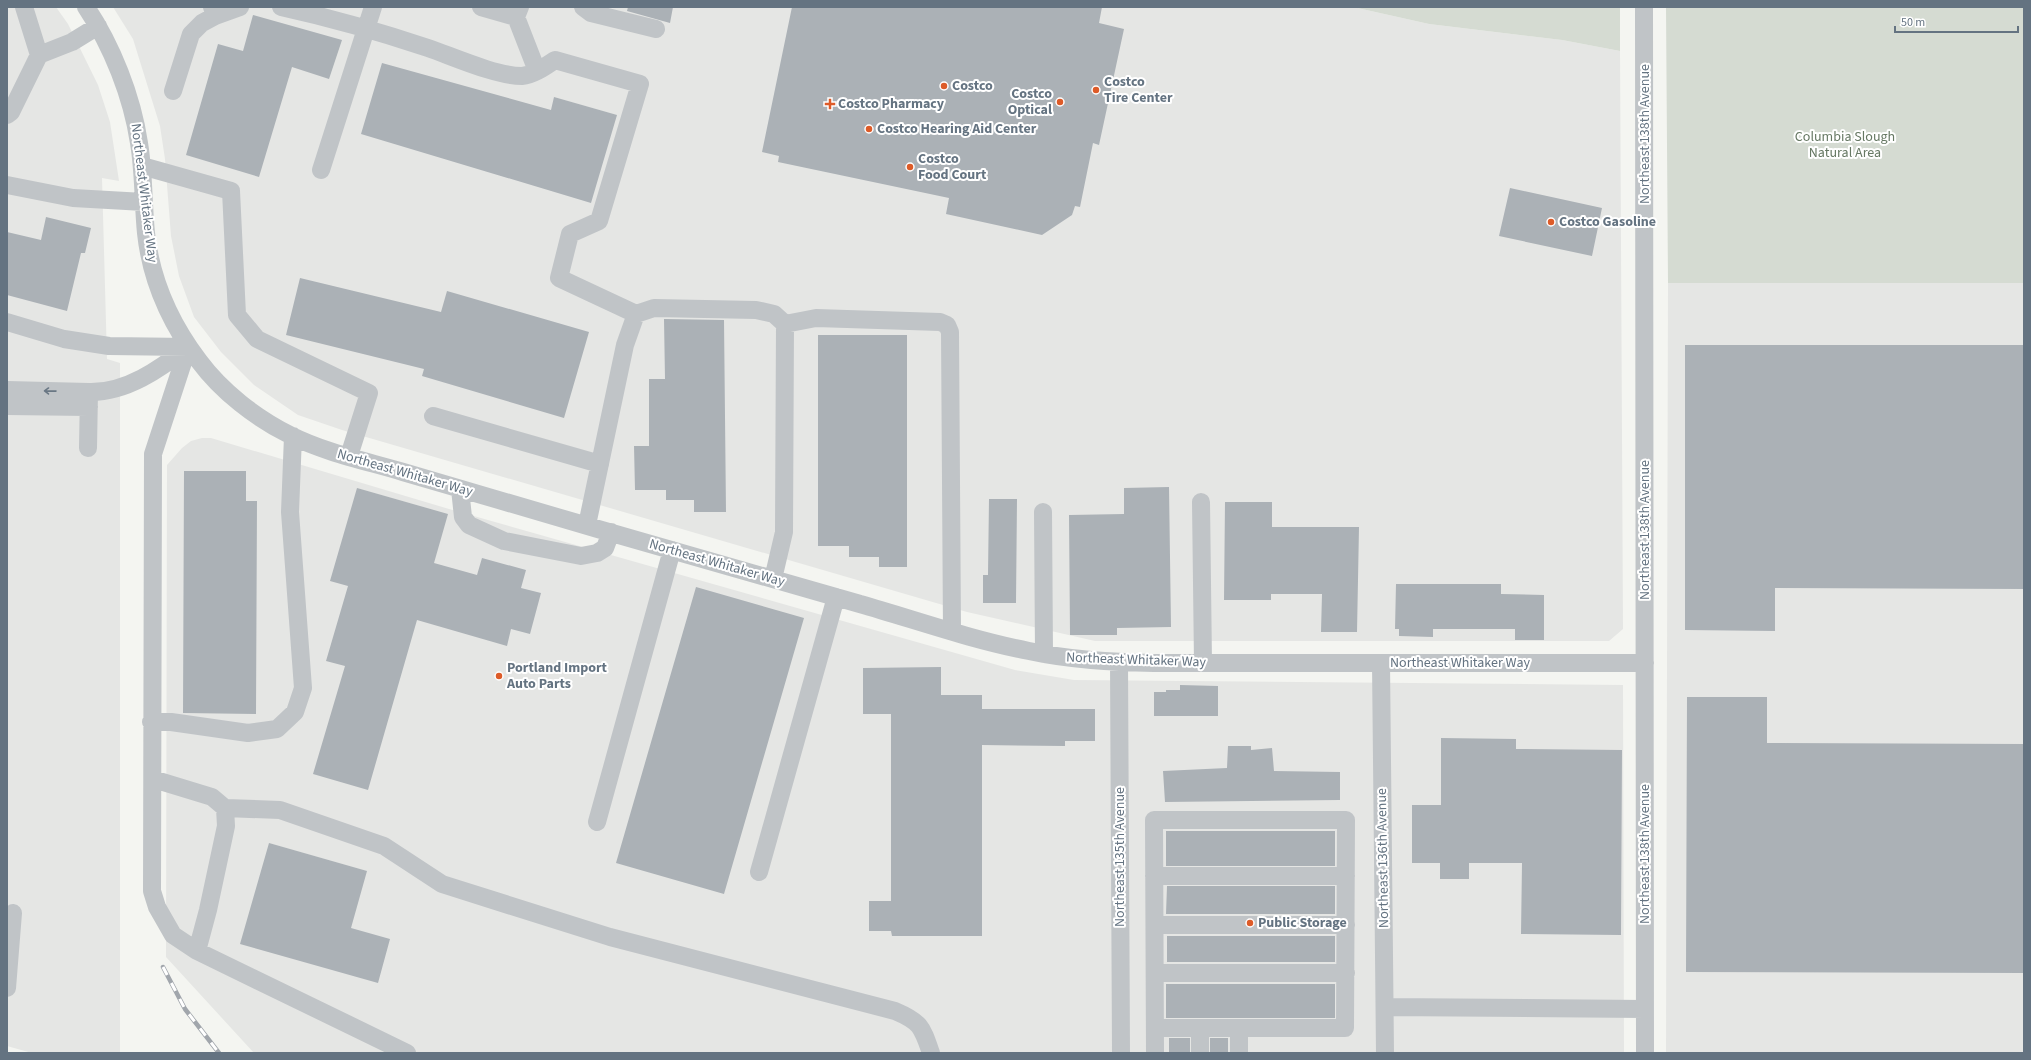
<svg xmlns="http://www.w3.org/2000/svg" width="2031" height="1060" font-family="'Source Sans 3',sans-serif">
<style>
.built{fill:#e5e6e4}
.green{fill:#d5dbd2}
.building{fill:#abb1b6}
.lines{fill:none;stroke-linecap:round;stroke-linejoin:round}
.minor{stroke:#c0c4c7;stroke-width:18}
.rail-casing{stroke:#a1a6ac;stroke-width:4.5}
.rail{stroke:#fff;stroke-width:3;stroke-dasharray:9;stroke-linecap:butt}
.oneway{stroke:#697784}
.poi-dot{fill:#dd5b28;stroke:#fff;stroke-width:1.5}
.labels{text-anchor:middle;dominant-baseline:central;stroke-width:4;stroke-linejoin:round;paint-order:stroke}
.poi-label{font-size:14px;font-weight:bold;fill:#647381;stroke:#fff;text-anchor:start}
.street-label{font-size:14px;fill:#647381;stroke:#fff}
.park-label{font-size:14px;fill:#667863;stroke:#fff}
</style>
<rect width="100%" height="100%" fill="#f4f5f1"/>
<!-- built -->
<path class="built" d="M7,7H56L68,24L98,85L110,122L119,181L102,178L107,359L120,363V1053H32L7,1046Z
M113,7H1353L1429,24L1562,40L1620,51L1623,629L1609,641H1095L967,612L342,430L298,415L254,385L221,352L194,317L179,276L171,236L165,159L160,126L133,39Z
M1668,283H2024V1053H1666Z
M202,438H211L449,509L1015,670L1074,680L1623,685L1624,1053H254L166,957L167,465L182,448L191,441Z"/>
<!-- green -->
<path class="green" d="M1353,7H1620V51L1562,40L1429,24Z
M1666,7H2024V283H1668Z"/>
<!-- building -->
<path class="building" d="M628,7H673L670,23L627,11Z
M792,7H1102L1099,23L1124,29L1099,145L1093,143L1080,207L1075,206L1072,215L1042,235L946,214L949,198L778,162L779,156L762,152Z
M253,15L342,40L329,79L292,67L259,177L186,155L218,44L243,51Z
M382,63L551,110L554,97L617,115L591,203L361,134Z
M1510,188L1602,208L1592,256L1499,236Z
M46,217L91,228L85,253H81L67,311L7,295V232L41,240Z
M300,278L441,312L447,291L589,332L564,418L422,376L424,369L286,335Z
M664,319L724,320L726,512H694V500H666V490H635L634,446H649V379H665Z
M818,335H907V567H879V557H849V546H818Z
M1685,345H2024V589L1775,588V631L1685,630Z
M184,471H246V501H257L256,714L183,713Z
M1169,487L1171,627L1117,628V635H1070L1069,515L1124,514V488Z
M357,488L448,514L434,563L477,575L482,558L526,570L521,588L541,593L530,634L511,629L507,646L417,620L368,790L313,774L345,666L326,661L348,586L330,581Z
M989,499H1017L1016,603H983V575H988Z
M1225,502H1272V527H1359L1357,632H1321L1322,594H1271V600H1224Z
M1396,584H1501V594L1544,595V640H1515V629H1433V637L1399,636V629H1395Z
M696,587L804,618L724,894L616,863Z
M941,667V695H982V709H1095V741H1065V746L982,745V936H892L891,931H869V901H891V714H863V668Z
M1180,685L1218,686V716H1154V692H1166V690H1180Z
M1687,697H1767V743L2024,744V973L1686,972Z
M1441,738L1516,739V749L1622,750L1621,935L1521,934L1522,863H1469V879H1440V863H1412V805H1441Z
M1228,746H1251V750L1272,748L1274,771L1340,772V800L1165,802L1163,771L1227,768Z
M1166,831H1335V866H1166Z
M269,843L367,871L351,928L390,939L378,983L240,944Z
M1167,886H1335V914H1166Z
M1167,936H1335V962H1167Z
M1166,984H1335V1018H1166Z
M1169,1038H1190V1053H1169Z
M1210,1038H1228V1053H1210Z"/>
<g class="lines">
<!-- minor -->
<path class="minor" d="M24,7L39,55
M86,7C112,46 132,96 139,143C144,173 143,203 146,233C151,280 171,324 199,361C222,392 256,418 290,435C326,453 366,461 403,472C468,491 533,510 598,529C686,554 773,579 860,604C916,620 972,640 1029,651C1070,660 1112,662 1154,663H1645
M281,7C331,18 380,32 428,48C454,57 496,76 522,76C534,75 546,66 555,60L640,84L599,221L570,234L559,278L636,314
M481,7L516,17
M520,7L516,17L537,71
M583,7L591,13L656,29
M1644,7L1645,1053
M215,16L240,7
M173,91L191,34L202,23L215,16L212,7
M7,115L11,112L39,55L72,42L98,26
M142,166L231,191L237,315L257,339L369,393L349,456
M321,170L373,7
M7,185L73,198L144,202
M7,322L64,339L109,346L188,347
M188,347L153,454L152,891L157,907L173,935L197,951L407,1053
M7,390L89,392
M7,406L89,407
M433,416L600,464
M88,448L89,392C126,393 160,369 188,347
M460,489L463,517L469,525L504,541L581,556L597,553L605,548L611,532
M1201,502L1203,663
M1043,512L1044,654
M587,525L625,345L636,314L654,308L756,310L774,314L785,324
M773,579L784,532L785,324L816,318L940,322L947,325L950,332L952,631
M1119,662L1121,1053
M1381,663L1385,1053
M151,722H171L248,733L277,729L295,712L303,688L290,512L293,436
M153,779L212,797L225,808L226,826L208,910L197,951
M225,808L280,810L384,846L442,884L610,937L895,1011C921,1022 922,1027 931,1053
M597,822L672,550
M759,872L836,597
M1154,876H1346
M1155,925H1346
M1155,973H1346
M7,988L13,913
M1385,1007L1645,1009
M1155,1028H1345L1346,820H1154L1155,1053
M1200,1053V1028
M1239,1053V1028"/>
<!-- rail casing -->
<g class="rail-casing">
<path id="rail" d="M163,967L185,1009L219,1053"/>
</g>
<!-- rail -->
<use href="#rail" class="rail"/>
</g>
<!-- one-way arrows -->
<defs><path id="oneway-shaft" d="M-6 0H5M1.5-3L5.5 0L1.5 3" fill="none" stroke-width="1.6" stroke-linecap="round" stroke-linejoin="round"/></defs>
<use class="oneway" href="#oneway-shaft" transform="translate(50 391) rotate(-179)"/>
<!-- markers -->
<g class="poi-dot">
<circle cx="944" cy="86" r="4"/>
<circle cx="1096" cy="90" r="4"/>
<circle cx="1060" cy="102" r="4"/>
<path d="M828 98h4v4h4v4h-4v4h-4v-4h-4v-4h4z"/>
<circle cx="869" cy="129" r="4"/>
<circle cx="910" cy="167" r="4"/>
<circle cx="1551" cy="222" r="4"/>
<circle cx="499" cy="676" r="4"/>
<circle cx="1250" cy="923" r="4"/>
</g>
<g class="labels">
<!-- poi labels -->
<g class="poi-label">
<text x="1104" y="82">Costco<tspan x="1104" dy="16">Tire Center</tspan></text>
<text x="952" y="86">Costco</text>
<text x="1052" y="94" text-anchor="end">Costco<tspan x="1052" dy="16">Optical</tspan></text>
<text x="838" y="104">Costco Pharmacy</text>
<text x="877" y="129">Costco Hearing Aid Center</text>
<text x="918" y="159">Costco<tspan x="918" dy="16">Food Court</tspan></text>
<text x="1559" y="222">Costco Gasoline</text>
<text x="507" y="668">Portland Import<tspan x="507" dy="16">Auto Parts</tspan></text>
<text x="1258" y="923">Public Storage</text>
</g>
<!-- street labels -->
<g class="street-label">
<text transform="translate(1645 134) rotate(-90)">Northeast 138th Avenue</text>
<text transform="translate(144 193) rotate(83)">Northeast Whitaker Way</text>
<text transform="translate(405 473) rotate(16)">Northeast Whitaker Way</text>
<text transform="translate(1645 530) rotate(-90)">Northeast 138th Avenue</text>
<text transform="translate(717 563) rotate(16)">Northeast Whitaker Way</text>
<text transform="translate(1136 660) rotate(2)">Northeast Whitaker Way</text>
<text x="1460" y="663">Northeast Whitaker Way</text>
<text transform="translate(1645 854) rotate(-90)">Northeast 138th Avenue</text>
<text transform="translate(1120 857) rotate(-90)">Northeast 135th Avenue</text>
<text transform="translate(1383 858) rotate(-91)">Northeast 136th Avenue</text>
</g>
<!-- park labels -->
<g class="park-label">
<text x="1845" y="137">Columbia Slough<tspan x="1845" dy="16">Natural Area</tspan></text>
</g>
</g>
<!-- border -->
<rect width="2031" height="1060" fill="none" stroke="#647381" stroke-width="16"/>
<!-- scale -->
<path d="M1895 26v6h123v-6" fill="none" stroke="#647381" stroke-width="2"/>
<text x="1901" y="26" font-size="12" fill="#647381" stroke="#ffffff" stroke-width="3" paint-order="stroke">50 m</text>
</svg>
